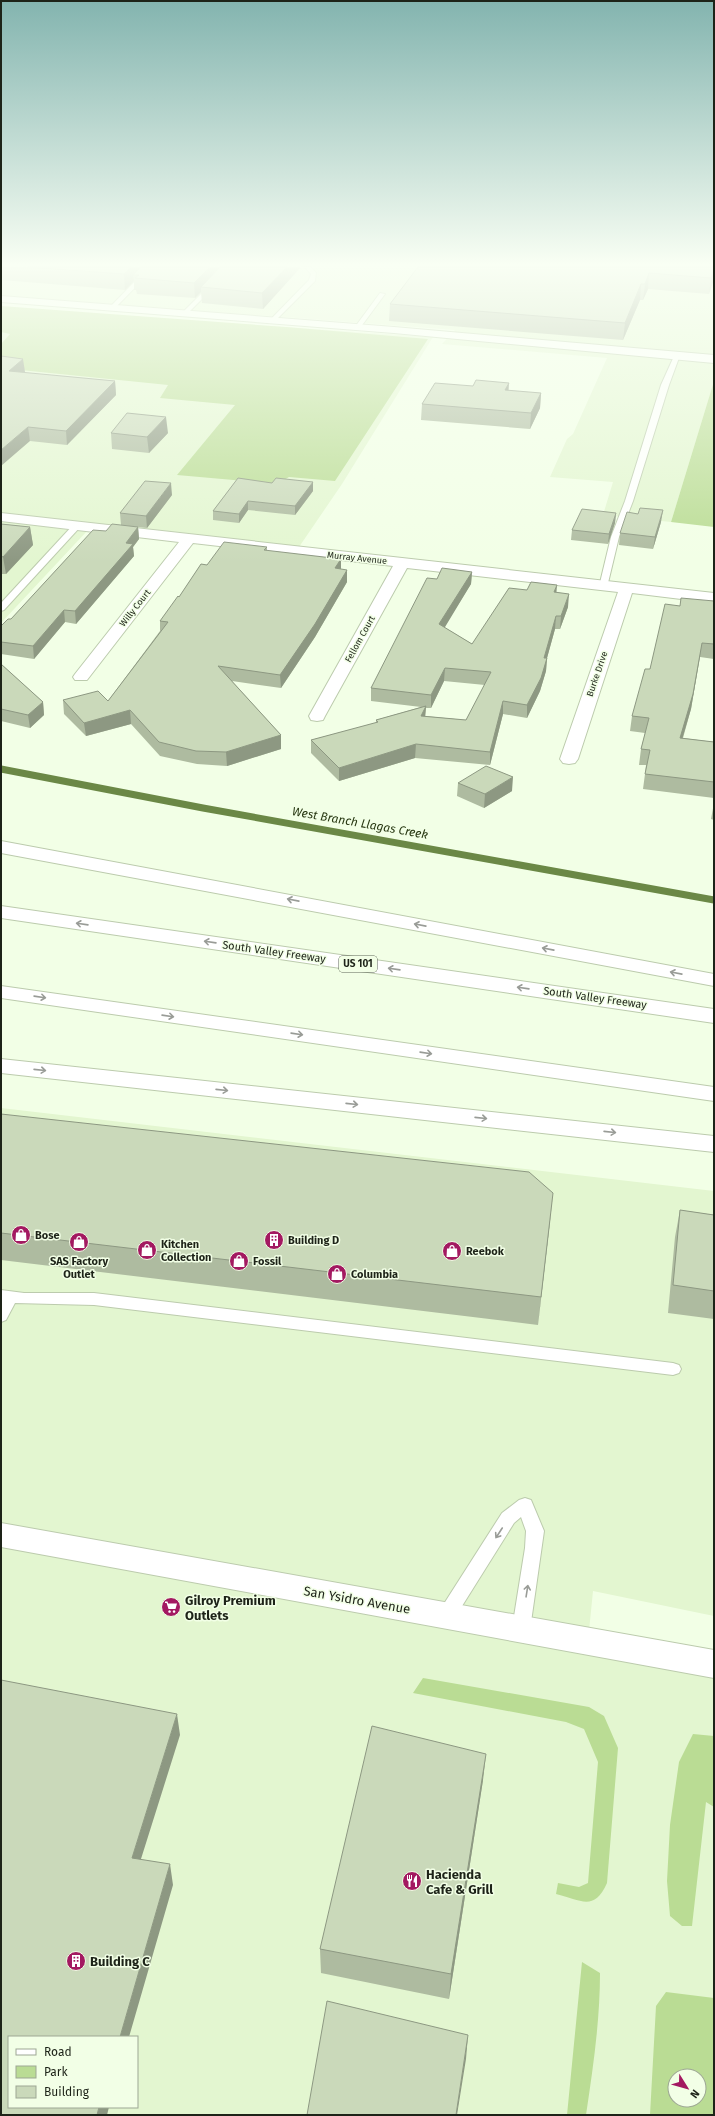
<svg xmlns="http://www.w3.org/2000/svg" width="715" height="2116" font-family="'Fira Sans',sans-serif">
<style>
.built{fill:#e3f6d0;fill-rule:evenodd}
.green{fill:#badc94;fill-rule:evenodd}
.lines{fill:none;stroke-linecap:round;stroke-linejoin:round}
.stream{stroke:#6b8846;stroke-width:7}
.service-casing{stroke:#bccbad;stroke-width:2}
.minor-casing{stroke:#bccbad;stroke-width:2}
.motorway-casing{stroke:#bccbad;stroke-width:2}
.service{fill:#fff;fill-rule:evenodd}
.minor{fill:#fff;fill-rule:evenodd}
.motorway{fill:#fff;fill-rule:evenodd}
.wall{fill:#aebba0;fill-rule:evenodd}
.shaded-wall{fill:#8d9882}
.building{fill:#cad9ba;stroke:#8d9882}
.oneway{stroke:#999c97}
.labels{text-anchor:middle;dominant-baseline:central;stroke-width:3;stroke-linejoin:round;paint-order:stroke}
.far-street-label{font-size:9px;fill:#1d2318;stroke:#f2ffe6}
.shield{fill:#f2ffe6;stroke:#5d6556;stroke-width:1}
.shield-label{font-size:10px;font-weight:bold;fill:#1d2318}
.street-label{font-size:11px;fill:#1d2318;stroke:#f2ffe6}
.poi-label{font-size:11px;font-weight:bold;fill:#1d2318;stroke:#f2ffe6;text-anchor:start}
.water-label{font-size:12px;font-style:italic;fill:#283812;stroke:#f2ffe6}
.near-poi-label{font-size:13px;font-weight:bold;fill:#1d2318;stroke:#f2ffe6;text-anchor:start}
.near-street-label{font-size:13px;fill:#1d2318;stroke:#f2ffe6}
</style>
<rect width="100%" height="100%" fill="#f2ffe6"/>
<!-- built -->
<path class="built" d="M11,267H714V381L671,522L603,515L613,482L550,477L567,439L573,434L607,358L442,344L455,330L7,296L1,294V275Z
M1,308L433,337L342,484L299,547L88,530L1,623Z
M1,1108L714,1191V1616L593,1591L588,1641L714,1664V2115H1ZM9,2037H137V2107H9ZM675,2076H699V2100H675Z"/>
<!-- green -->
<path class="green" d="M1,306L286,327L428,339L335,481L289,477L277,484L177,475L235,405L160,398L168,385L1,368V344L10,334L1,332Z
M714,381V527L671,522Z
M423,1678L589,1707L604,1716L618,1748L607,1883C594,1912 581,1900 556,1894L558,1883L579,1887L588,1883L598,1762L584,1729L566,1722L413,1693Z
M693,1734L714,1736V1807L706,1802L692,1926H682L670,1916L667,1881L670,1825L679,1762Z
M582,1962L600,1973C600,2021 593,2068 586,2115H567Z
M666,1992L714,1998V2115H650L656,2006ZM675,2076H699V2100H675Z"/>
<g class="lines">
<!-- stream -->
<path class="stream" d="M1,769L203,808L714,900"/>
<!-- service casing -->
<g class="service-casing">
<path id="service" d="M149,267H155L114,309H110V307Z
M228,267H234L187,314H183V312Z
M305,267H311L316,273L315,281L275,321H271V319L309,280L311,274Z
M380,293L385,294L360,328H356L355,327Z
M675,354L680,355L669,385L633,501L619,537L607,587L606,589H600L599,587L611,537L625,501L661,385Z
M74,524L81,526L4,610L1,611V603Z
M1,1290L24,1293H94L673,1363L679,1365L681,1369L679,1373L673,1375L94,1305L15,1303L6,1320L1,1322Z
M525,1498L531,1500L544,1531L530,1629L527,1635L521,1637L515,1635L512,1629L525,1548L526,1531L521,1517L514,1523L452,1622L446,1624L440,1622L437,1616L440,1610L502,1513L519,1500Z"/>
</g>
<!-- minor casing -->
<g class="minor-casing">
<path id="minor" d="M1,296L394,327L714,355V363L394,333L1,302Z
M1,513L714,593V603L632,593L578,759L575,763L569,764L563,763L560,759L618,592L407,568L325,716L323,720L317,721L311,720L309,716L393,566L193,543L87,680H75L73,677L75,674L179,542L1,521Z
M1,1523L714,1650V1678L1,1547Z"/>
</g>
<!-- motorway casing -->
<g class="motorway-casing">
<path id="motorway" d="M1,841L714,974V986L1,853Z
M1,906L714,1009V1023L1,918Z
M1,986L714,1087V1101L1,998Z
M1,1059L714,1136V1152L1,1073Z"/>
</g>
<!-- service -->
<use href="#service" class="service"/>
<!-- minor -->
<use href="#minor" class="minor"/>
<!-- motorway -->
<use href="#motorway" class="motorway"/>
</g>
<!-- wall -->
<path class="wall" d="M1,267H300V268L263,309L202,303L201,292L195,298L137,294L136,290H134V281L125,290L1,280Z
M418,267H714L709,294L648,289L643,300H640L623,340L389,321L390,304Z
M1,356L25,372L24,373L115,381L116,395L67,445L30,441Z
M541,393L540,408L530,429L421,420L422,404Z
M111,433H168L149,453L112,449Z
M238,478L313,491L295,515L248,510L239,523L213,520V511Z
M172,495L147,528L138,527L139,539L133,547L134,556L76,624L65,622L34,659L1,654V626L11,619L106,531L121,525L120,513Z
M616,513L615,523L608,544L571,540L572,530Z
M661,522L653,549L619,545L620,533Z
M1,524L30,527L33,545L6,574H1Z
M267,547V551L341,559V569L347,582L315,637L281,688L232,681L281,735V749L227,766L197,764L160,756L131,724L86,736L64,714L63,700L108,701L160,631V621L179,597L207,565Z
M472,572L471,584L444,627L472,644L527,590L557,593L568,607L560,629H555L547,658L546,671L540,691L527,718L503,714L490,765L415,758L339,781L311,753V740L376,723V720L421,707L371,701V688L437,579ZM444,681L485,685L466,720L425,716L426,708H431Z
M714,601V659L700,657L691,709L683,738L714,742V798L643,789L645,774L646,765H639L641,749L645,733L630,731L632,716L650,669L680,606Z
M1,664L43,702L44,715L30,728L1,721Z
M458,783L512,791L484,808L457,796Z
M714,803V820L711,819Z
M1,1114L550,1221L538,1325L1,1260Z
M680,1210L714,1215V1319L668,1313L675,1237Z
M483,1780L449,1999L321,1973L320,1949Z"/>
<!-- shaded-wall -->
<path class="shaded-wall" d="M131,267H147L133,275L134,281L125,290L124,274Z
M210,267H226L201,287V292L195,298L194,283Z
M287,267H300V268L263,309L262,293Z
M714,269V280L709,294L711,278Z
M649,273L648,289L643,300L645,284Z
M641,284L640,300L623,340L625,323Z
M23,359L25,372L10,385L9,371Z
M115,381L116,395L67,445L66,431Z
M509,383L508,399L505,390Z
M541,393L540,408L530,429L531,413Z
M166,417L168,433L149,453L147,437Z
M28,427L30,441L1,466V450Z
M313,482V491L295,515V506Z
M171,483L172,495L147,528L146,516Z
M248,501V510L239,523V514Z
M663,510L661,522L653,549L655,537Z
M616,513L615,523L608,544L609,534Z
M30,527L33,545L6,574L3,557Z
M138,527L139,539L133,547L134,556L76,624L75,611Z
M341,559V571L335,568Z
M347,570V582L315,637L281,688L280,675Z
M472,572L471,584L439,637V624Z
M557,585L556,598L554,592Z
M569,594L568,607L560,629L561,616Z
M64,610L65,622L34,659L33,646Z
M556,616L555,629L547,658L546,671L540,691L527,718V705L544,658Z
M702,643L691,709L678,753L680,738Z
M445,668L444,681L431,708V695Z
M503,701V714L490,765V752Z
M43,702L44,715L30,728L28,715Z
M426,706L425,719L421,716Z
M130,710L131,724L86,736L84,723Z
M281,735V749L227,766L226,752Z
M416,744L415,758L339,781V768Z
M513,777L512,791L484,808L485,794Z
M553,1193L550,1221L538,1325L541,1297Z
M177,1714L180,1735L135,1878L132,1858Z
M486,1754L483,1780L449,1999L451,1974Z
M170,1864L173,1885L129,2037H120Z
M468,2035L466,2059L457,2115H456Z
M99,2107H109L107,2115H97Z"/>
<!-- building -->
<path class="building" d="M27,267H131L124,274Z
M141,267H210L194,283L135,278L139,275H133Z
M220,267H287L262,293L201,287Z
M418,267H714V269L711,278L649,273L645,284H641L625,323L390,304Z
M1,356L23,359L9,371L115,381L66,431L28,427L1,450Z
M476,380L509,383L505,390L541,393L531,413L422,404L435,383L473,386Z
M127,413L166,417L147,437L111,433Z
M238,478L272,483L276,478L313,482L295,506L248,501L239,514L213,511Z
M145,481L171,483L146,516L120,513Z
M640,508L663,510L655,537L620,533L627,512L638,514Z
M582,509L616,513L609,534L572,530Z
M1,524L30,527L3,557L1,556Z
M112,524L138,527L126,543L133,544L75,611L64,610L33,646L1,642V626L8,619H11L93,530L106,531Z
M224,542L267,547L264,550L341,559L335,568L347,570L315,624L280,675L218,666L281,735L226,752L196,751L159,742L130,710L84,723L63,700L98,691L108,701L168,622L160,621L178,596L179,597L201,564L207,565Z
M442,568L472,572L439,624L472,644L509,588L527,590L531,582L557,585L554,592L569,594L561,616H556L544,658H547L541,678L527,705L503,701L490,752L416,744L339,768L311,740L378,722L376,720L426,706L421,716L466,720L491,672L445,668L431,695L371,688L427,578L437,579Z
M681,598L714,601V644L702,643L693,694L680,738L714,742V782L645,774L650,750L641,749L649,718L632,716L645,669H650L665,604L680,606Z
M1,664L43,702L28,715L1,709Z
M486,766L513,777L485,794L458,783Z
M1,1114L529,1172L553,1193L541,1297L1,1233Z
M680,1210L714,1215V1291L673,1285Z
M1,1680L177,1714L132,1858L170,1864L120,2037H9V2107H99L97,2115H1Z
M372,1726L486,1754L451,1974L320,1949Z
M327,2001L468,2035L456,2115H307Z"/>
<!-- one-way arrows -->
<defs><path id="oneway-shaft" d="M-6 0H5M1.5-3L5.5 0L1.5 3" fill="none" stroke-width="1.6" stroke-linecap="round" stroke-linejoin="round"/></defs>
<g class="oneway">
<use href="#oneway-shaft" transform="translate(293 900) rotate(-169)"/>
<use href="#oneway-shaft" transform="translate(82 924) rotate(-172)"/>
<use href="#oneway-shaft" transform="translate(420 925) rotate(-169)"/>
<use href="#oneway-shaft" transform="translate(210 942) rotate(-172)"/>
<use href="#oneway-shaft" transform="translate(548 949) rotate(-169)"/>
<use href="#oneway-shaft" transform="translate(394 969) rotate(-172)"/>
<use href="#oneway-shaft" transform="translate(676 973) rotate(-169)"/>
<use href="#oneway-shaft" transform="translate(523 988) rotate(-172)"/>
<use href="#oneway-shaft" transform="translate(40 997) rotate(8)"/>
<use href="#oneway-shaft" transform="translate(168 1016) rotate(8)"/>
<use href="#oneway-shaft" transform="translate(297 1034) rotate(8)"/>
<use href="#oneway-shaft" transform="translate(426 1053) rotate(8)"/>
<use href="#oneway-shaft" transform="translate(40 1070) rotate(6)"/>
<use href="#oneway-shaft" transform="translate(222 1090) rotate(6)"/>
<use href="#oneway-shaft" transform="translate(352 1104) rotate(6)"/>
<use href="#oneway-shaft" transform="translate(481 1118) rotate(6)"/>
<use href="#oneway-shaft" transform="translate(610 1132) rotate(6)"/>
<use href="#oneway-shaft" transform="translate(499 1533) rotate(123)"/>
<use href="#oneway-shaft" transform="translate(527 1591) rotate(-81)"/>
</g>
<!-- sky -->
<linearGradient id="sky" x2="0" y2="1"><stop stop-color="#83b4af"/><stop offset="0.47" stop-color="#f9fff4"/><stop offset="1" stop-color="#f9fff4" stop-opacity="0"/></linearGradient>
<rect width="715" height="563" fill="url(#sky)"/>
<!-- icons -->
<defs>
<g id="shop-disc" transform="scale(1)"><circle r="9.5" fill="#a31961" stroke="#f2ffe6"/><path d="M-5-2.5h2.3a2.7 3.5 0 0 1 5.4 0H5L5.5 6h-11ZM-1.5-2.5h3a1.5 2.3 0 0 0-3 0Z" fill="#fff"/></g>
<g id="building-disc" transform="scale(1)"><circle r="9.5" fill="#a31961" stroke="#f2ffe6"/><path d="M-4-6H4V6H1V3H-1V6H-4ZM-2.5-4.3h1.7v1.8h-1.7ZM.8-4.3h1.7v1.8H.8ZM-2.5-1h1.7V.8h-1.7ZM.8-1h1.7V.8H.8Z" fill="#fff"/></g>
<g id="supermarket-disc" transform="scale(1)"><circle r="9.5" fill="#a31961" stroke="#f2ffe6"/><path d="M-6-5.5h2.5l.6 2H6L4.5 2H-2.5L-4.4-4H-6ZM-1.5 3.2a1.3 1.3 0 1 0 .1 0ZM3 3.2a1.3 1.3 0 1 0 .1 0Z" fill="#fff"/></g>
<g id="restaurant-disc" transform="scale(1)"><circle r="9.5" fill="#a31961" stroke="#f2ffe6"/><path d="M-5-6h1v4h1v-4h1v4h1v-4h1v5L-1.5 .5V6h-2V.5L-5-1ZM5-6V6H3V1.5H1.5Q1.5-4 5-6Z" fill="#fff"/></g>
</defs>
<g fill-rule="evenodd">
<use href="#shop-disc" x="21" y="1235"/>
<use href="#building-disc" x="274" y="1240"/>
<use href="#shop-disc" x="79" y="1242"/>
<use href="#shop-disc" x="147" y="1250"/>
<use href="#shop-disc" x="452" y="1251"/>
<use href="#shop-disc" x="239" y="1261"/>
<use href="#shop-disc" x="337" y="1274"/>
<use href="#supermarket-disc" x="171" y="1607"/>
<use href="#restaurant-disc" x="412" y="1881"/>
<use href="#building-disc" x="76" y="1961"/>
</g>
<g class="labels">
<!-- far-street labels -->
<g class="far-street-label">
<text transform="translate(357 558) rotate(6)">Murray Avenue</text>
<text transform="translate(135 608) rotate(-52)">Willy Court</text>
<text transform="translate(360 639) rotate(-61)">Fellom Court</text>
<text transform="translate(597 674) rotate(-71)">Burke Drive</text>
</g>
<!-- shield labels -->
<rect class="shield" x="339" y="956" width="38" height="16" rx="3"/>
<g class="shield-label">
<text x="358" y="964">US 101</text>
</g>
<!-- street labels -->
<g class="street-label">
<text transform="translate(274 952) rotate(8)">South Valley Freeway</text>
<text transform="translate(595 998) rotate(8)">South Valley Freeway</text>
</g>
<!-- poi labels -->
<g class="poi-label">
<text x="35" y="1235">Bose</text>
<text x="288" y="1240">Building D</text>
<text x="161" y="1244">Kitchen<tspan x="161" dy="13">Collection</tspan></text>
<text x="466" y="1251">Reebok</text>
<text x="79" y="1261" text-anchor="middle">SAS Factory<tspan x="79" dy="13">Outlet</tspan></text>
<text x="253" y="1261">Fossil</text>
<text x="351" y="1274">Columbia</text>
</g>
<!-- water labels -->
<g class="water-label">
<text transform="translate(360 823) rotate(10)">West Branch Llagas Creek</text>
</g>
<!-- near-poi labels -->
<g class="near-poi-label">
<text x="185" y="1600">Gilroy Premium<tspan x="185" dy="15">Outlets</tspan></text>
<text x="426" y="1874">Hacienda<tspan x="426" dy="15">Cafe &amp; Grill</tspan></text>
<text x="90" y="1961">Building C</text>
</g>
<!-- near-street labels -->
<g class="near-street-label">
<text transform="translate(357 1600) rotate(10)">San Ysidro Avenue</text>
</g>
</g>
<!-- border -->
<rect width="715" height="2116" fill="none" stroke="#1d2318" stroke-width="4"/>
<!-- legend -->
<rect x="8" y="2036" width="130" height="72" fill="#f2ffe6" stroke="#9da794"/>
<rect x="16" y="2049" width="20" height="6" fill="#ffffff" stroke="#9da794"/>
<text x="44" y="2056" font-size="12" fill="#1d2318">Road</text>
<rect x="16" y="2066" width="20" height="12" fill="#badc94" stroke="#9da794"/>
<text x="44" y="2076" font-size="12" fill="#1d2318">Park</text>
<rect x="16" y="2086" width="20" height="12" fill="#cad9ba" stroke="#9da794"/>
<text x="44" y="2096" font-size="12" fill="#1d2318">Building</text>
<!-- north arrow -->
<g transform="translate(687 2088) rotate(127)"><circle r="19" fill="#f2ffe6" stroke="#9da794"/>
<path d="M0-3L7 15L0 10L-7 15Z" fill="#a31961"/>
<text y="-6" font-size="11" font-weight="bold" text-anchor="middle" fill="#1d2318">N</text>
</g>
</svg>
